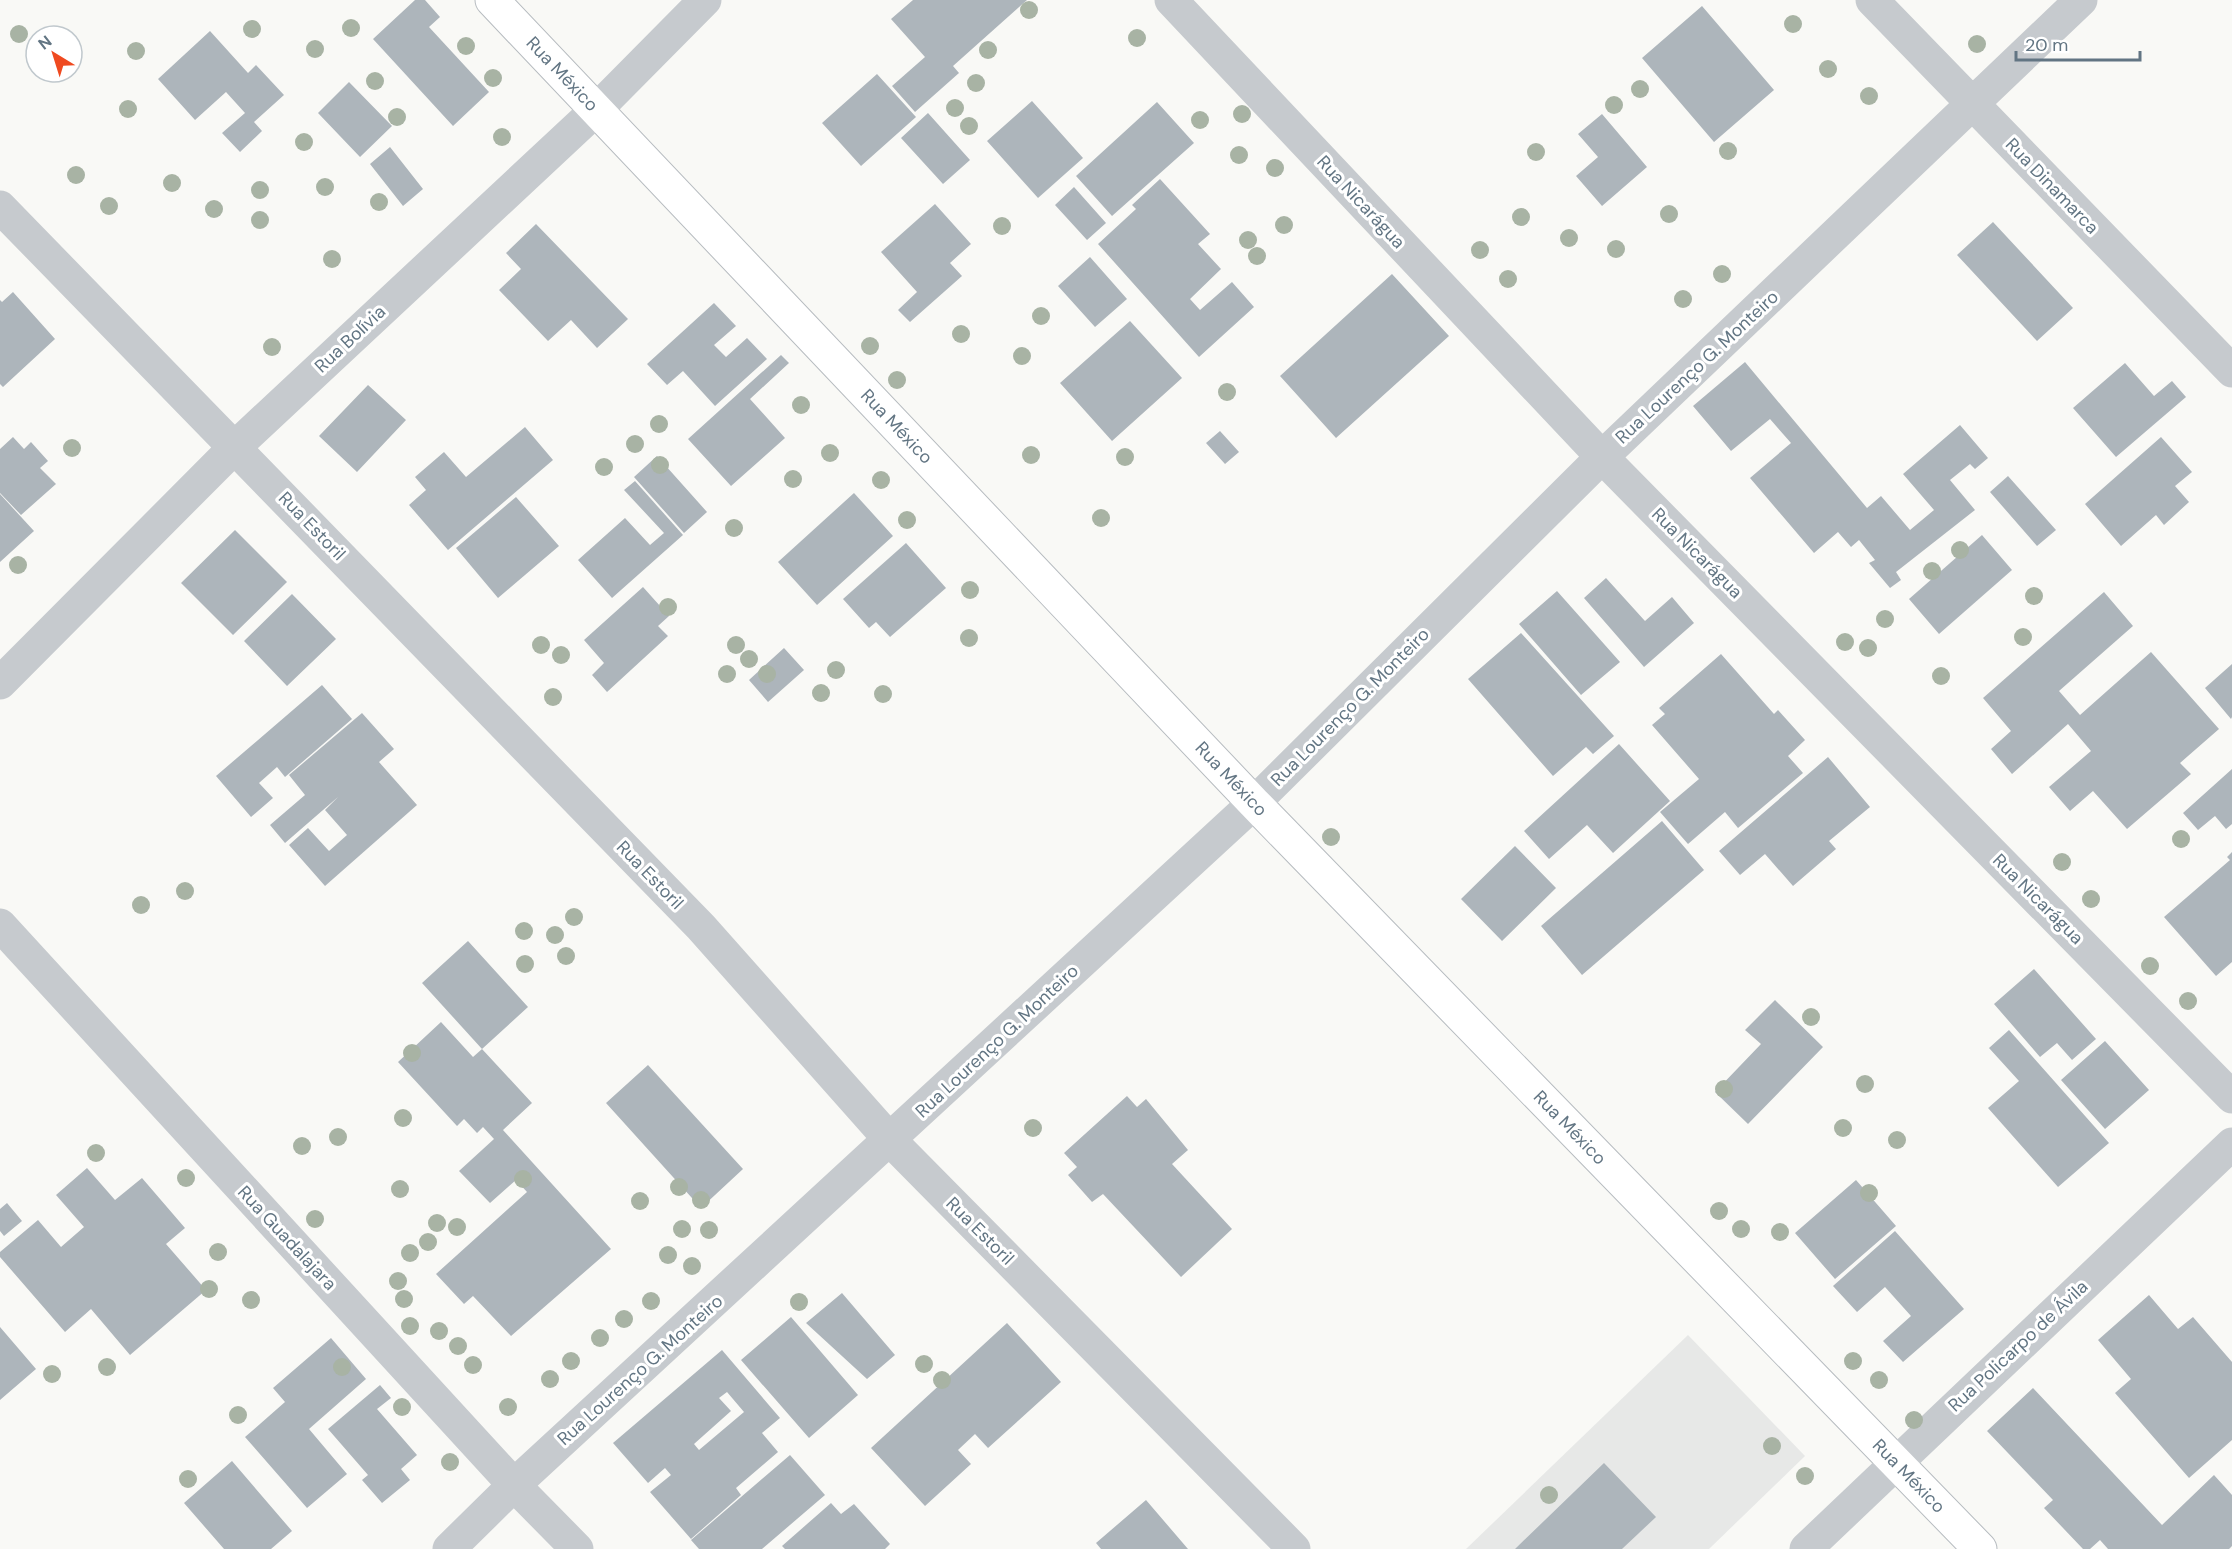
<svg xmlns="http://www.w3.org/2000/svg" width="2232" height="1549" font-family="'DM Sans',sans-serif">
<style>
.built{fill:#e7e8e7}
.building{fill:#adb5bb;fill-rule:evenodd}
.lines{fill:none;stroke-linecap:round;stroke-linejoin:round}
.primary-casing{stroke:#b7bcc0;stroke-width:35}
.street{stroke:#c6cace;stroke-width:33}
.primary{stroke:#fff;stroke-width:33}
.tree{fill:#a8b3a4}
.labels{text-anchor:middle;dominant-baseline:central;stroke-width:6;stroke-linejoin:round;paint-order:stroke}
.street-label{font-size:18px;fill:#627583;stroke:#fff}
</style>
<rect width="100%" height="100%" fill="#f9f9f6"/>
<!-- built -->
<path class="built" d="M1688,1335L1805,1456L1709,1549H1466Z"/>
<!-- building -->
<path class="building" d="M415,0H425L440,17L429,27L489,92L453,126L373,39Z
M913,0H1027L953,66L959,73L915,112L892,86L925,57L891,19Z
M1702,6L1774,90L1714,142L1642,58Z
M210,31L248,73L256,65L284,95L254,122L262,131L240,152L222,133L245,113L226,92L195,120L158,79Z
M877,74L916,117L861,166L822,123Z
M349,82L392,126L360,157L318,113Z
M1032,101L1083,158L1038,198L987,141Z
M1157,102L1194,143L1112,216L1076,176Z
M928,113L970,160L943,184L901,138Z
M1602,114L1647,167L1602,206L1576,176L1598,157L1578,134Z
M390,147L423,189L403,206L370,164Z
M1160,179L1210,234L1198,244L1221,269L1190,299L1200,310L1232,282L1254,307L1199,357L1098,244L1136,209L1132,205Z
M1074,187L1106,223L1087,240L1055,205Z
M935,204L971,244L950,263L962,276L910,322L898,310L917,292L881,252Z
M1993,222L2073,308L2037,341L1957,255Z
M536,224L628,319L597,348L571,320L548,341L499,290L521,269L506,253Z
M1090,257L1127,299L1095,327L1058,286Z
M1392,274L1449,336L1336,438L1280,376Z
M13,292L55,339L3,387L0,384V300L2,302Z
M714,303L736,326L714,345L726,357L747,338L767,359L715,406L683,371L667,385L647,364Z
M1130,321L1182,378L1112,441L1060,383Z
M781,355L789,363L750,399L785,438L731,486L688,439Z
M1745,362L1867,508L1881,496L1910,530L1934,510L1903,474L1960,425L1988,458L1975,469L1970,464L1950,480L1975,510L1896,572L1901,580L1890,588L1869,563L1875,560L1859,540L1851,547L1838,532L1814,553L1750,478L1791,443L1770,419L1731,451L1693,406Z
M2125,363L2154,396L2172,381L2186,397L2116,457L2073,408Z
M368,385L406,420L357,472L319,436Z
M525,427L553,460L448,550L409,505L426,490L415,477L444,452L466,477Z
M1220,431L1239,452L1225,464L1206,443Z
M13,437L24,449L31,442L48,461L40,468L56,484L21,515L0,493V449Z
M2161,437L2192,472L2175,486L2189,502L2164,525L2156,515L2121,546L2085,504Z
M657,456L707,512L684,533L634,477Z
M2008,476L2056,530L2037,546L1990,492Z
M635,481L683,535L612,598L578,560L625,518L650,545L664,533L624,490Z
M854,493L893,536L817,605L778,562Z
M0,494L34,531L0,562Z
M516,497L559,546L498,598L456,548Z
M235,530L287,582L233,635L181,583Z
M1982,535L2012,570L1939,634L1909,599Z
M906,543L946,588L890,637L876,622L869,628L843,599Z
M1606,578L1645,621L1672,597L1694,623L1644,667L1584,598Z
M643,587L669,616L658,626L668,636L607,692L592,675L604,663L584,640Z
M1557,591L1620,662L1581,695L1519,624Z
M2104,592L2133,626L2059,691L2080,715L2151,652L2219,729L2180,763L2191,774L2127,829L2093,791L2070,811L2049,787L2091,751L2068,724L2012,774L1991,749L2011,731L1983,698Z
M292,594L336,639L287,686L244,641Z
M1521,633L1614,736L1593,754L1586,747L1553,776L1468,679Z
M784,648L804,670L768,702L749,680Z
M1721,654L1774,714L1778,710L1805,740L1788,756L1803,773L1738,828L1725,812L1688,844L1660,812L1699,779L1652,725L1665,714L1659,708Z
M2232,664V717L2231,719L2205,688Z
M322,685L352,719L285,777L277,767L259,783L273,798L251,817L216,776Z
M362,713L394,749L379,762L417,805L325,886L289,845L308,828L329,851L347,835L325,810L338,797L285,843L270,825L305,795L289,775Z
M1619,744L1670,801L1613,853L1587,825L1549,859L1524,831Z
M1828,757L1870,807L1829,841L1836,849L1793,886L1765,854L1740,875L1719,851Z
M2232,769V824L2226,829L2215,816L2198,830L2183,813Z
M1662,821L1704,870L1582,975L1541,926Z
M1515,846L1556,888L1502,941L1461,899Z
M2232,852V962L2216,976L2164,917L2230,860L2227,857Z
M468,941L528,1007L482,1049L422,983Z
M2034,969L2096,1039L2072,1060L2057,1043L2040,1057L1994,1004Z
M1775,1000L1823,1047L1748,1124L1715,1092L1761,1044L1745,1030Z
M441,1022L473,1057L482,1049L532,1103L503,1130L611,1249L511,1336L473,1296L464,1304L436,1274L527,1192L516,1180L490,1203L459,1171L494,1139L483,1127L477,1133L464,1119L457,1126L398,1062Z
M2009,1030L2109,1143L2058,1187L1988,1108L2019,1081L1989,1048Z
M2105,1041L2149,1090L2105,1129L2061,1080Z
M648,1065L743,1169L701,1208L606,1103Z
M1127,1096L1137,1107L1146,1099L1188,1150L1172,1164L1232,1229L1181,1277L1103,1194L1092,1202L1068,1175L1077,1167L1064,1153Z
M87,1168L115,1200L142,1178L185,1228L166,1244L206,1290L130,1355L91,1309L65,1332L0,1257V1252L38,1220L61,1247L84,1227L56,1195Z
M1856,1180L1896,1226L1835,1279L1795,1233Z
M7,1203L22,1221L4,1236L0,1231V1209Z
M1895,1231L1964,1309L1903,1362L1883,1341L1911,1316L1885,1287L1857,1312L1833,1286Z
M842,1293L895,1355L867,1379L806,1323Z
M2149,1295L2178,1329L2193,1317L2232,1362V1440L2189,1478L2115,1393L2131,1379L2098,1340Z
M791,1317L858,1395L809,1438L741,1360Z
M1007,1323L1061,1382L988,1448L975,1434L958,1450L971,1464L925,1506L871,1448Z
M0,1327L36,1369L0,1400Z
M331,1338L366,1379L309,1429L347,1474L307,1508L245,1437L285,1402L273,1388Z
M722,1350L780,1418L762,1433L778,1452L736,1488L741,1495L691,1539L650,1492L671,1475L665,1468L648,1483L613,1443ZM727,1392L744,1412L699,1450L694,1444L731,1411L719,1398Z
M380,1385L391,1398L377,1409L417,1455L401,1469L410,1480L382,1503L362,1480L368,1475L328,1429Z
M2033,1388L2162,1525L2214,1475L2232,1495V1546L2229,1549H2108L2100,1540L2090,1549H2083L2044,1508L2053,1500L1987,1431Z
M790,1455L825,1495L762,1549H699L691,1540Z
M232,1461L292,1531L271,1549H224L184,1503Z
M1604,1463L1656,1517L1622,1549H1515Z
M1146,1500L1188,1549H1101L1096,1543Z
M831,1503L841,1514L854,1504L890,1544L885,1549H785L782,1546Z"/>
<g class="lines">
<!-- primary casing -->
<g class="primary-casing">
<g id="primary">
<path id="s1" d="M492,0L1254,803L1980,1549"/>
</g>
</g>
<!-- street -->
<path class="street" d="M1171,0L1602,457L2232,1097
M1872,0L2232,371
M0,207L701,927L891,1141L1294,1549
M0,683L235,447L596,110L705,0
M0,925L514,1485L577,1549
M449,1549L514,1485L1254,803L1602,457L2081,0
M1806,1549L2232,1144"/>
<!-- primary -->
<use href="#primary" class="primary"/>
</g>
<!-- trees -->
<g class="tree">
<circle cx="1029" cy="10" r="9"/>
<circle cx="1793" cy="24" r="9"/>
<circle cx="351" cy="28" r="9"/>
<circle cx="252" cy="29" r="9"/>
<circle cx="19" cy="34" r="9"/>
<circle cx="1137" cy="38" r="9"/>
<circle cx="1977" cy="44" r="9"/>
<circle cx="466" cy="46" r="9"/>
<circle cx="315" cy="49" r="9"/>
<circle cx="988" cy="50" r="9"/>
<circle cx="136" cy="51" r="9"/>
<circle cx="1828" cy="69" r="9"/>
<circle cx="493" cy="78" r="9"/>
<circle cx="375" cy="81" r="9"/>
<circle cx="976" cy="83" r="9"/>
<circle cx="1640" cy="89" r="9"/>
<circle cx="1869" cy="96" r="9"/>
<circle cx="1614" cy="105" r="9"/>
<circle cx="955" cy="108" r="9"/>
<circle cx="128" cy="109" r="9"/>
<circle cx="1242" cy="114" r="9"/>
<circle cx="397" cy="117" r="9"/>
<circle cx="1200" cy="120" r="9"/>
<circle cx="969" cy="126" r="9"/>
<circle cx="502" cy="137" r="9"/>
<circle cx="304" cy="142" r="9"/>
<circle cx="1728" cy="151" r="9"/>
<circle cx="1536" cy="152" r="9"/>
<circle cx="1239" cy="155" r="9"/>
<circle cx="1275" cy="168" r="9"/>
<circle cx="76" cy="175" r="9"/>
<circle cx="172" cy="183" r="9"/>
<circle cx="325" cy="187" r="9"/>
<circle cx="260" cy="190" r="9"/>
<circle cx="379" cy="202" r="9"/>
<circle cx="109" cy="206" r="9"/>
<circle cx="214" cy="209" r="9"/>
<circle cx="1669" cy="214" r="9"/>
<circle cx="1521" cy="217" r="9"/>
<circle cx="260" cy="220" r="9"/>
<circle cx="1284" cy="225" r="9"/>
<circle cx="1002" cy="226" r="9"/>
<circle cx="1569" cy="238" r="9"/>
<circle cx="1248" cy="240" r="9"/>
<circle cx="1616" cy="249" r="9"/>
<circle cx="1480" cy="250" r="9"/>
<circle cx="1257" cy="256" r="9"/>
<circle cx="332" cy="259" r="9"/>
<circle cx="1722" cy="274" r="9"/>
<circle cx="1508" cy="279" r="9"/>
<circle cx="1683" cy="299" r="9"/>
<circle cx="1041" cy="316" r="9"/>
<circle cx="961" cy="334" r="9"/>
<circle cx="870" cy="346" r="9"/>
<circle cx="272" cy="347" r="9"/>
<circle cx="1022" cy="356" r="9"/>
<circle cx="897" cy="380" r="9"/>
<circle cx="1227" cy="392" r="9"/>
<circle cx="801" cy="405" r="9"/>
<circle cx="659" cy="424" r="9"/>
<circle cx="635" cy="444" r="9"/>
<circle cx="72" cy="448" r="9"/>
<circle cx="830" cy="453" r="9"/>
<circle cx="1031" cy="455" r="9"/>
<circle cx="1125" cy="457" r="9"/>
<circle cx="660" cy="465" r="9"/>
<circle cx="604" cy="467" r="9"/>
<circle cx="793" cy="479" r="9"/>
<circle cx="881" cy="480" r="9"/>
<circle cx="1101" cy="518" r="9"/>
<circle cx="907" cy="520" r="9"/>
<circle cx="734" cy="528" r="9"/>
<circle cx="1960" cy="550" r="9"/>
<circle cx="18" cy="565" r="9"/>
<circle cx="1932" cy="571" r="9"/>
<circle cx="970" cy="590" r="9"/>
<circle cx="2034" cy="596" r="9"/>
<circle cx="668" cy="607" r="9"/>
<circle cx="1885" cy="619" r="9"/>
<circle cx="2023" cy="637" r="9"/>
<circle cx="969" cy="638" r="9"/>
<circle cx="1845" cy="642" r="9"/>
<circle cx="541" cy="645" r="9"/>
<circle cx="736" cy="645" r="9"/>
<circle cx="1868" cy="648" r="9"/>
<circle cx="561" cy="655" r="9"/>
<circle cx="749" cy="659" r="9"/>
<circle cx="836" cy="670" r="9"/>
<circle cx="727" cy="674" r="9"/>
<circle cx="767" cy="674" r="9"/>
<circle cx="1941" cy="676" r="9"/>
<circle cx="821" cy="693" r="9"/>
<circle cx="883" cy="694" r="9"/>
<circle cx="553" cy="697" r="9"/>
<circle cx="1331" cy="837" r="9"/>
<circle cx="2181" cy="839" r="9"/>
<circle cx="2062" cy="862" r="9"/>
<circle cx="185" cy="891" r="9"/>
<circle cx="2091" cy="899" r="9"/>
<circle cx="141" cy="905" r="9"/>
<circle cx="574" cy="917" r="9"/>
<circle cx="524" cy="931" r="9"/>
<circle cx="555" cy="935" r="9"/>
<circle cx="566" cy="956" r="9"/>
<circle cx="525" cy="964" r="9"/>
<circle cx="2150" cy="966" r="9"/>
<circle cx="2188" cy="1001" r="9"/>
<circle cx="1811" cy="1017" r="9"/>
<circle cx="412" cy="1053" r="9"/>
<circle cx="1865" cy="1084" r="9"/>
<circle cx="1724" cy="1089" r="9"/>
<circle cx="403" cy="1118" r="9"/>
<circle cx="1033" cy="1128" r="9"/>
<circle cx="1843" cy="1128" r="9"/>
<circle cx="338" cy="1137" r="9"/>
<circle cx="1897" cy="1140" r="9"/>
<circle cx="302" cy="1146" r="9"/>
<circle cx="96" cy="1153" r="9"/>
<circle cx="186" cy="1178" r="9"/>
<circle cx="523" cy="1179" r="9"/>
<circle cx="679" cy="1187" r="9"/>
<circle cx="400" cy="1189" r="9"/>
<circle cx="1869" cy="1193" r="9"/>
<circle cx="701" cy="1200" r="9"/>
<circle cx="640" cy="1201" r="9"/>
<circle cx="1719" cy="1211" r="9"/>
<circle cx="315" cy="1219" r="9"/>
<circle cx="437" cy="1223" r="9"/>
<circle cx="457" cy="1227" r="9"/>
<circle cx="682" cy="1229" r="9"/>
<circle cx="1741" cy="1229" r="9"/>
<circle cx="709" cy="1230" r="9"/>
<circle cx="1780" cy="1232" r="9"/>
<circle cx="428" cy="1242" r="9"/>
<circle cx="218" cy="1252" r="9"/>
<circle cx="410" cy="1253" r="9"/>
<circle cx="668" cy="1255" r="9"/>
<circle cx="692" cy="1266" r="9"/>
<circle cx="398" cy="1281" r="9"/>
<circle cx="209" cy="1289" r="9"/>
<circle cx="404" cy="1299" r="9"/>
<circle cx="251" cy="1300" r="9"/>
<circle cx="651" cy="1301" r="9"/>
<circle cx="799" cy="1302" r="9"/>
<circle cx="624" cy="1319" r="9"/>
<circle cx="410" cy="1326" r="9"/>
<circle cx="439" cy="1331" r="9"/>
<circle cx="600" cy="1338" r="9"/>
<circle cx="458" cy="1346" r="9"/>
<circle cx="571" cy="1361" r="9"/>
<circle cx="1853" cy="1361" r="9"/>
<circle cx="924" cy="1364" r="9"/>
<circle cx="473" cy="1365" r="9"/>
<circle cx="107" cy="1367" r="9"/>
<circle cx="342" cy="1367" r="9"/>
<circle cx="52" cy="1374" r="9"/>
<circle cx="550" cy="1379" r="9"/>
<circle cx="942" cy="1380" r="9"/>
<circle cx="1879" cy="1380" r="9"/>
<circle cx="402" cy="1407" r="9"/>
<circle cx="508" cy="1407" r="9"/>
<circle cx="238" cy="1415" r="9"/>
<circle cx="1914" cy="1420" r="9"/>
<circle cx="1772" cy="1446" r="9"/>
<circle cx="450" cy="1462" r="9"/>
<circle cx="1805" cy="1476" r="9"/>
<circle cx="188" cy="1479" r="9"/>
<circle cx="1549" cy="1495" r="9"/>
</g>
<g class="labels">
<!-- street labels -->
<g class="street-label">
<text stroke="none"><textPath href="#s1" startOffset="102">Rua México</textPath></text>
<text transform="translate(2052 186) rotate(46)">Rua Dinamarca</text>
<text transform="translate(1361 202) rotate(47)">Rua Nicarágua</text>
<text transform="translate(350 339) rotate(-43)">Rua Bolívia</text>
<text transform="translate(1697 367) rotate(-43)">Rua Lourenço G. Monteiro</text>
<text stroke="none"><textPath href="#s1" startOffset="588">Rua México</textPath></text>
<text transform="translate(312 526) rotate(46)">Rua Estoril</text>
<text transform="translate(1697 553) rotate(45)">Rua Nicarágua</text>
<text transform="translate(1350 707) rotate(-45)">Rua Lourenço G. Monteiro</text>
<text stroke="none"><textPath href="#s1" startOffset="1074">Rua México</textPath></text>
<text transform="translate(650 875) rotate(46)">Rua Estoril</text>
<text transform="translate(2038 899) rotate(45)">Rua Nicarágua</text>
<text transform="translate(997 1041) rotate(-43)">Rua Lourenço G. Monteiro</text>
<text stroke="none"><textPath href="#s1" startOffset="1560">Rua México</textPath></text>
<text transform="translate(980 1231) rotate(45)">Rua Estoril</text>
<text transform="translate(287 1238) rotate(47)">Rua Guadalajara</text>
<text transform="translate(2018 1346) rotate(-43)">Rua Policarpo de Ávila</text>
<text transform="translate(640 1370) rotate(-42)">Rua Lourenço G. Monteiro</text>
<text stroke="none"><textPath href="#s1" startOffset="2046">Rua México</textPath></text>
</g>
</g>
<!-- north arrow -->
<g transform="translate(54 54) rotate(322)"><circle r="28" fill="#ffffff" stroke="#c0c8cd" stroke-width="1.5"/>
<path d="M0-4.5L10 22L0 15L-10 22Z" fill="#ef4a20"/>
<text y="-9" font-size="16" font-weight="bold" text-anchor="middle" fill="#627583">N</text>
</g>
<!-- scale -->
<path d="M2016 51v9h124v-9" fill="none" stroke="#627583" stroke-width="3"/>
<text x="2025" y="51" font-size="18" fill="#627583" stroke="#ffffff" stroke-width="4.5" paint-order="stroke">20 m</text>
</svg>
